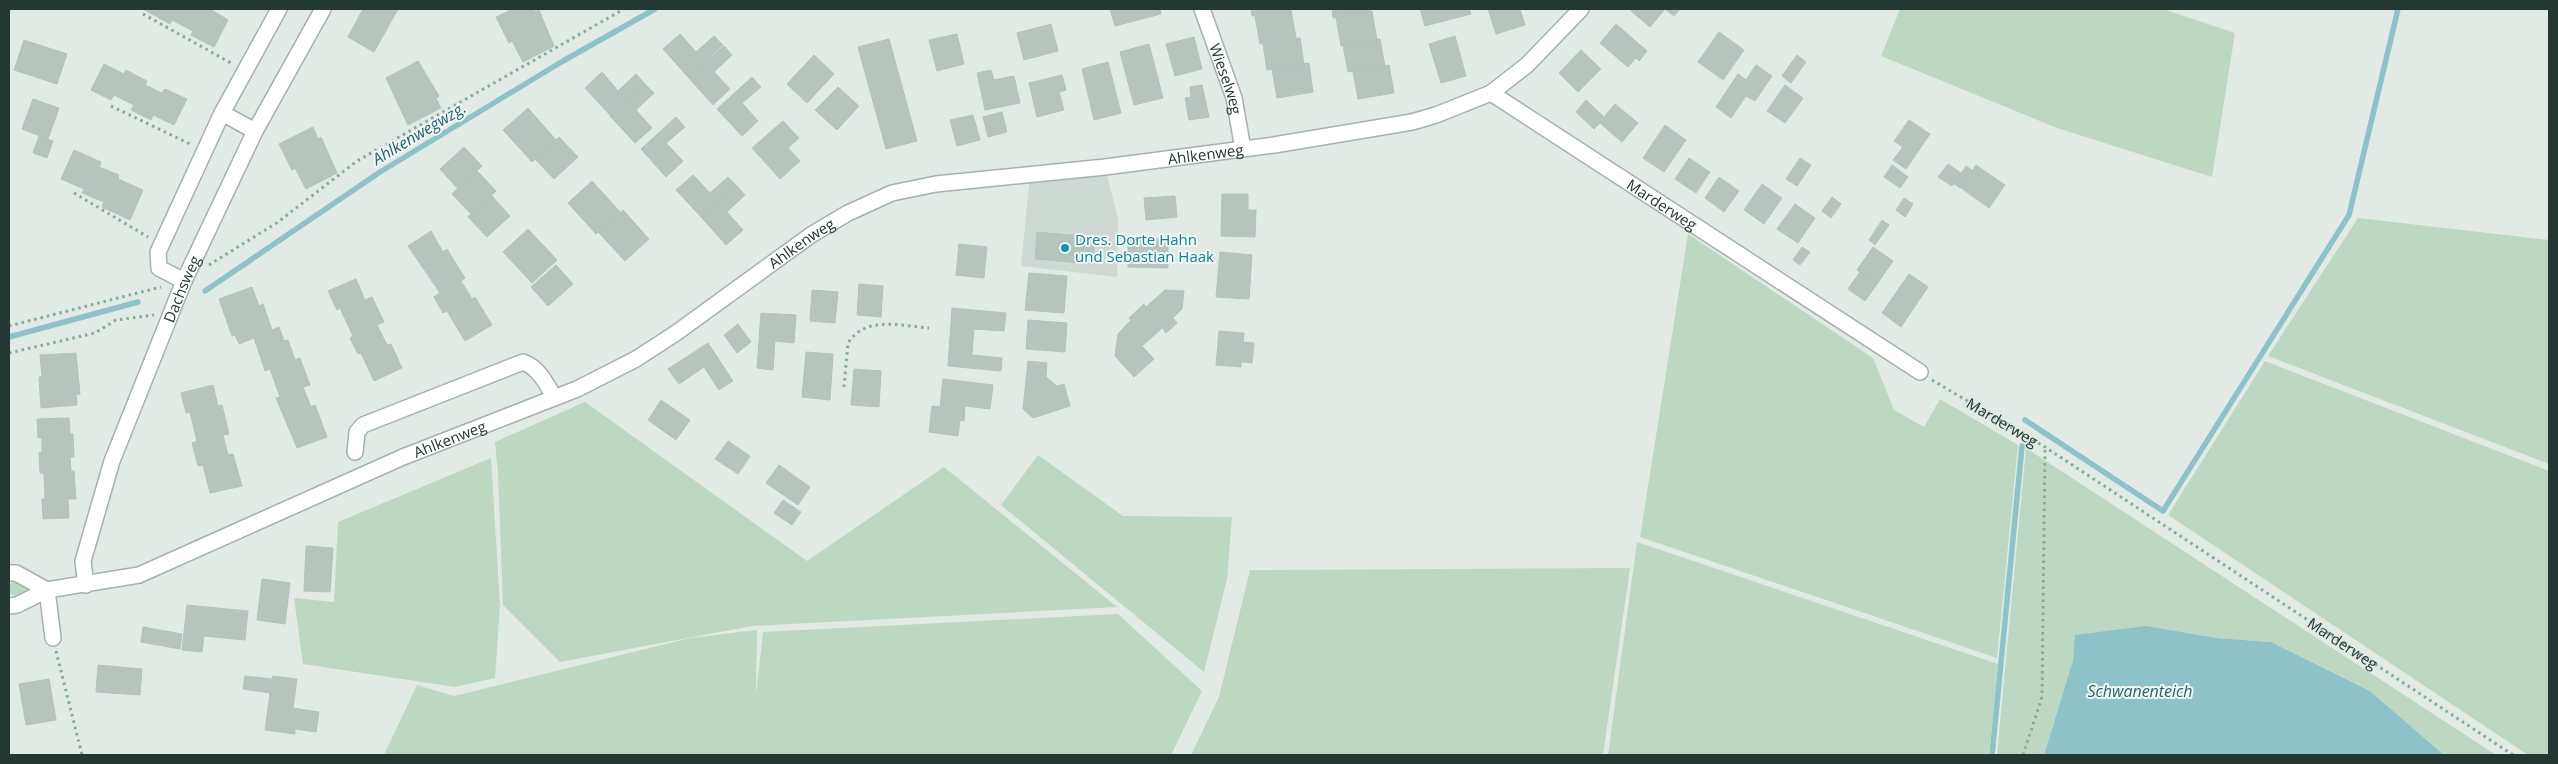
<svg xmlns="http://www.w3.org/2000/svg" width="2558" height="764" font-family="'Open Sans',sans-serif">
<style>
.built{fill:#cfd9d4}
.green{fill:#bcd8c3}
.water{fill:#8fc2c8}
.lines{fill:none;stroke-linecap:round;stroke-linejoin:round}
.stream{stroke:#8fc2c8;stroke-width:5.5}
.building{fill:#b7c4be;stroke:#b4c2bc}
.minor-casing{stroke:#a4b1ac;stroke-width:18}
.path{stroke:#85aa9c;stroke-width:3;stroke-dasharray:2.5 4;stroke-linecap:butt}
.minor{stroke:#fff;stroke-width:15}
.culture-dot{fill:#0f9aa8;stroke:#f1f7f4;stroke-width:2}
.labels{text-anchor:middle;dominant-baseline:central;stroke-width:4;stroke-linejoin:round;paint-order:stroke}
.street-label{font-size:15px;fill:#233832;stroke:#f1f7f4}
.culture-label{font-size:15px;fill:#0d838f;stroke:#f1f7f4;text-anchor:start}
.water-label{font-size:16px;font-style:italic;fill:#25646d;stroke:#f1f7f4}
</style>
<rect width="100%" height="100%" fill="#e1eae5"/>
<!-- built -->
<path class="built" d="M1105,167L1118,219L1117,277L1021,266L1030,175Z"/>
<!-- green -->
<path class="green" d="M1900,9H2163L2235,33L2212,177L2057,128L1881,56Z
M2358,218L2549,240V464L2268,356Z
M1688,234L1873,358L1894,410L1924,427L1940,399L2018,445L1997,658L1640,537Z
M2265,361L2549,471V755H2528L2168,515Z
M585,402L807,561L944,467L1117,607L752,626L560,662L503,605L498,473L495,442Z
M2026,448L2496,755H2444L2370,691L2271,642L2216,638L2076,635L2073,660L2044,755H1997Z
M1038,455L1123,516L1232,517L1227,579L1204,672L1001,505Z
M491,458L500,605L495,678L455,687L303,664L294,598L334,602L338,522Z
M1637,542L1998,664L1989,755H1608Z
M1630,568L1603,755H1191L1219,697L1250,570Z
M15,580L32,588L31,593L19,598L9,593V585Z
M1118,614L1202,691L1171,755H384L417,685L454,696L690,638L757,630L756,695L763,632Z"/>
<!-- water -->
<path class="water" d="M2146,626L2216,638L2271,642L2370,691L2444,755H2044L2073,660L2075,635Z"/>
<g class="lines">
<!-- stream -->
<path class="stream" d="M205,291L380,172L563,61L655,9
M9,337L138,302
M2025,420L2163,511L2349,215L2398,9
M1992,755L2022,446"/>
</g>
<!-- building -->
<path class="building" d="M143,9H210L228,20L214,47L191,35L193,31L172,20L170,24Z
M363,9H398L374,52L348,37Z
M513,9H534L535,12L539,10L554,46L523,62L512,41L509,43L496,17Z
M1110,9H1160L1161,14L1115,26Z
M1251,9H1289V10L1252,16Z
M1332,9H1369L1370,12L1333,18Z
M1420,9H1469L1471,14L1425,26Z
M1488,9H1520L1525,25L1496,34Z
M1633,9H1680L1674,16L1665,9L1650,27L1631,11Z
M1291,10L1296,38L1260,44L1255,16Z
M1372,11L1377,40L1341,46L1336,17Z
M1051,24L1058,51L1024,60L1017,33Z
M1616,24L1647,51L1639,61L1636,58L1628,67L1600,43Z
M1719,32L1744,50L1723,80L1698,62Z
M680,34L696,52L714,36L723,45L688,77L663,49Z
M957,34L964,64L937,71L929,40Z
M1455,36L1466,76L1441,83L1429,44Z
M1194,37L1202,69L1175,76L1166,44Z
M1300,38L1304,64L1267,70L1263,44Z
M889,39L917,141L886,149L858,47Z
M1380,39L1385,66L1348,72L1343,45Z
M24,40L67,54L57,84L14,70Z
M1149,44L1163,98L1134,105L1120,52Z
M724,46L732,55L714,72L730,89L713,105L688,77Z
M1581,50L1601,69L1578,92L1559,73Z
M814,55L834,74L807,103L787,84Z
M1797,55L1806,62L1791,83L1782,76Z
M418,61L439,96L436,98L441,108L408,125L386,78Z
M1108,62L1121,113L1094,120L1082,69Z
M1309,63L1313,92L1277,98L1272,69Z
M104,64L124,74L126,70L147,81L145,85L162,93L165,89L187,99L174,125L153,115L151,120L131,110L134,105L114,95L111,100L91,90Z
M1389,65L1394,93L1358,99L1353,71Z
M1756,65L1772,76L1755,101L1746,96L1731,118L1716,107L1738,74L1746,80Z
M991,70L994,80L1014,76L1020,103L985,110L977,73Z
M602,72L618,91L636,74L645,84L610,115L585,88Z
M1062,75L1066,90L1059,92L1064,110L1037,117L1029,83Z
M752,77L761,87L742,103L758,121L742,136L717,109Z
M645,84L654,93L636,110L652,128L635,143L610,116Z
M1202,85L1209,117L1189,120L1185,98L1191,97L1190,87Z
M1785,85L1803,98L1785,123L1767,111Z
M838,87L859,106L837,130L815,110Z
M33,99L59,108L48,139L22,129Z
M1586,100L1604,117L1615,104L1638,123L1622,142L1600,123L1594,129L1576,112Z
M528,108L556,140L532,162L503,130Z
M1002,112L1007,132L988,137L983,117Z
M973,115L980,140L957,146L950,120Z
M676,117L685,127L666,143L683,161L666,177L641,149Z
M1909,120L1930,134L1906,169L1893,160L1903,147L1894,141Z
M783,121L799,138L788,148L800,161L780,179L752,148Z
M1665,125L1686,140L1664,172L1643,158Z
M313,127L318,139L321,137L337,173L306,189L295,168L292,170L279,144Z
M39,136L53,141L47,158L33,153Z
M559,137L578,157L554,179L535,159Z
M464,147L482,166L458,189L440,169Z
M74,150L101,162L99,167L119,175L118,179L143,190L130,220L102,207L104,202L82,193L84,189L61,179Z
M1689,158L1710,172L1696,193L1675,179Z
M1800,158L1811,165L1797,186L1786,179Z
M1948,164L1961,173L1952,186L1938,177Z
M1892,165L1908,177L1900,188L1884,177Z
M1976,165L2005,185L1989,208L1961,188Z
M1966,166L1973,171L1961,188L1954,184Z
M477,171L496,191L471,214L452,194Z
M693,175L710,193L728,177L737,186L702,218L676,190Z
M1719,177L1739,191L1724,212L1705,198Z
M592,181L620,212L596,234L568,203Z
M1762,184L1782,198L1764,224L1744,210Z
M737,186L745,195L727,212L743,230L726,245L702,218Z
M1222,194H1248V210H1256L1255,237L1221,236Z
M491,195L510,216L487,237L468,217Z
M1175,196L1177,217L1146,220L1144,198Z
M1832,197L1841,204L1831,218L1822,211Z
M1904,198L1913,204L1905,217L1896,210Z
M1795,204L1815,218L1798,243L1777,229Z
M623,210L649,239L625,261L598,232Z
M1882,220L1889,225L1875,245L1869,240Z
M528,229L557,260L532,283L503,252Z
M431,231L443,252L447,249L465,278L461,281L472,299L475,297L492,325L465,341L447,311L443,313L434,297L440,293L408,246Z
M1037,232L1095,237L1093,264L1035,259Z
M1128,238L1168,239V268L1128,267Z
M959,244L987,247L984,278L956,275Z
M1802,247L1810,252L1800,265L1793,260Z
M1873,247L1893,261L1877,284L1857,270Z
M1220,252L1252,255L1249,299L1216,297Z
M556,265L573,284L548,306L531,287Z
M1860,272L1877,284L1865,301L1848,289Z
M1029,273L1067,276L1064,313L1025,310Z
M1909,274L1928,287L1901,327L1882,313Z
M356,279L365,300L372,297L384,322L377,325L387,345L391,344L402,368L374,381L361,353L358,354L350,338L353,336L340,308L337,310L328,291Z
M859,284L883,286L881,317L857,315Z
M252,287L259,306L263,304L272,330L279,327L284,341L288,340L295,360L300,358L310,385L303,387L311,407L315,405L327,437L297,448L276,398L280,397L270,369L265,371L254,338L239,344L235,335L232,336L219,299Z
M812,290L838,292L835,323L810,321Z
M1165,290L1184,291L1182,309L1173,318L1177,323L1166,333L1162,328L1142,346L1154,359L1134,377L1115,356L1118,334L1131,320L1129,318L1144,304L1146,307Z
M952,308L1006,313L1004,331L974,329L972,355L1002,358L1001,371L948,366Z
M761,313L796,315L794,343L775,341L773,370L757,368Z
M1028,320L1067,323L1065,352L1026,349Z
M738,324L751,342L737,353L724,335Z
M1219,331L1244,333L1243,342L1254,343L1252,363L1241,362V367L1216,365Z
M708,343L733,381L719,390L704,367L679,384L668,369Z
M806,352L833,354L830,400L802,397Z
M76,353L80,394H76L77,405L41,408L39,377H42L40,355Z
M1028,361L1047,363L1046,377L1057,386L1064,384L1070,406L1033,418L1023,409Z
M854,369L881,371L879,407L851,405Z
M943,379L993,385L990,409L965,406L964,421L960,420L958,436L929,432L932,406L940,407Z
M213,385L218,406L222,405L229,434L223,435L228,455L233,454L242,486L210,493L203,465L198,466L192,443L197,441L190,412L186,413L181,393Z
M661,400L690,420L676,440L648,420Z
M69,418L70,434H73L74,457H70L71,471H74L76,499H68L69,518L43,519L42,499H45L44,473H40L39,453L42,452V438H38L37,419Z
M728,441L750,456L738,474L715,459Z
M779,465L810,487L798,505L766,483Z
M783,500L801,512L792,525L774,513Z
M306,546L333,548L330,592L304,591Z
M262,579L290,583L285,624L257,620Z
M187,605L248,611L245,640L204,636L202,652L182,650Z
M143,627L182,634L180,649L141,642Z
M98,665L142,669L140,695L96,692Z
M245,676L272,679L273,676L297,679L293,708L319,712L316,732L295,729V734L265,730L270,693L243,689Z
M49,679L56,720L26,725L19,684Z"/>
<g class="lines">
<!-- minor casing -->
<g class="minor-casing">
<g id="minor">
<path id="s2" d="M1202,9L1234,98L1243,149"/>
<path id="s3" d="M1491,93L1920,372"/>
<path d="M222,113L255,131"/>
<path d="M184,281L159,268L158,252L222,113L279,9"/>
<path d="M355,452L357,432L363,425L523,362C539,368 546,383 554,397"/>
<path d="M9,573H16L47,590"/>
<path id="s4" d="M86,585L83,561L112,461L184,281L255,131L323,9"/>
<path d="M47,590L53,638"/>
<path id="s5" d="M9,606L17,605L47,590L139,575L403,457L577,389L636,359L676,333L811,235L848,213L892,193L936,184L1105,167L1274,145L1412,122L1436,115L1491,93L1527,65L1581,9"/>
</g>
</g>
<!-- path -->
<g class="path">
<path d="M143,14L231,63"/>
<path d="M111,106L190,144"/>
<path d="M74,193L148,237"/>
<path d="M209,265L278,222L357,161L624,9"/>
<path d="M9,326L161,287"/>
<path d="M9,353L95,333L116,320L154,315"/>
<path id="s1" d="M1932,380L2045,447L2513,755"/>
<path d="M844,387L848,343C866,315 901,326 929,328"/>
<path d="M56,651L82,755"/>
<path d="M2023,755L2042,697L2045,448"/>
</g>
<!-- minor -->
<use href="#minor" class="minor"/>
</g>
<!-- markers -->
<circle class="culture-dot" cx="1065" cy="248" r="5"/>
<g class="labels">
<!-- street labels -->
<g class="street-label">
<text stroke="none"><textPath href="#s2" startOffset="74">Wieselweg</textPath></text>
<text stroke="none"><textPath href="#s5" startOffset="1299">Ahlkenweg</textPath></text>
<text stroke="none"><textPath href="#s3" startOffset="204">Marderweg</textPath></text>
<text stroke="none"><textPath href="#s5" startOffset="879">Ahlkenweg</textPath></text>
<text stroke="none"><textPath href="#s4" startOffset="314">Dachsweg</textPath></text>
<text stroke="none"><textPath href="#s1" startOffset="82">Marderweg</textPath></text>
<text stroke="none"><textPath href="#s5" startOffset="474">Ahlkenweg</textPath></text>
<text stroke="none"><textPath href="#s1" startOffset="488">Marderweg</textPath></text>
</g>
<!-- culture labels -->
<g class="culture-label">
<text x="1075" y="239">Dres. Dorte Hahn<tspan x="1075" dy="17">und Sebastian Haak</tspan></text>
</g>
<!-- water labels -->
<g class="water-label">
<text transform="translate(419 133) rotate(-31)">Ahlkenwegwzg.</text>
<text x="2140" y="691">Schwanenteich</text>
</g>
</g>
<!-- border -->
<rect width="2558" height="764" fill="none" stroke="#233832" stroke-width="20"/>
</svg>
